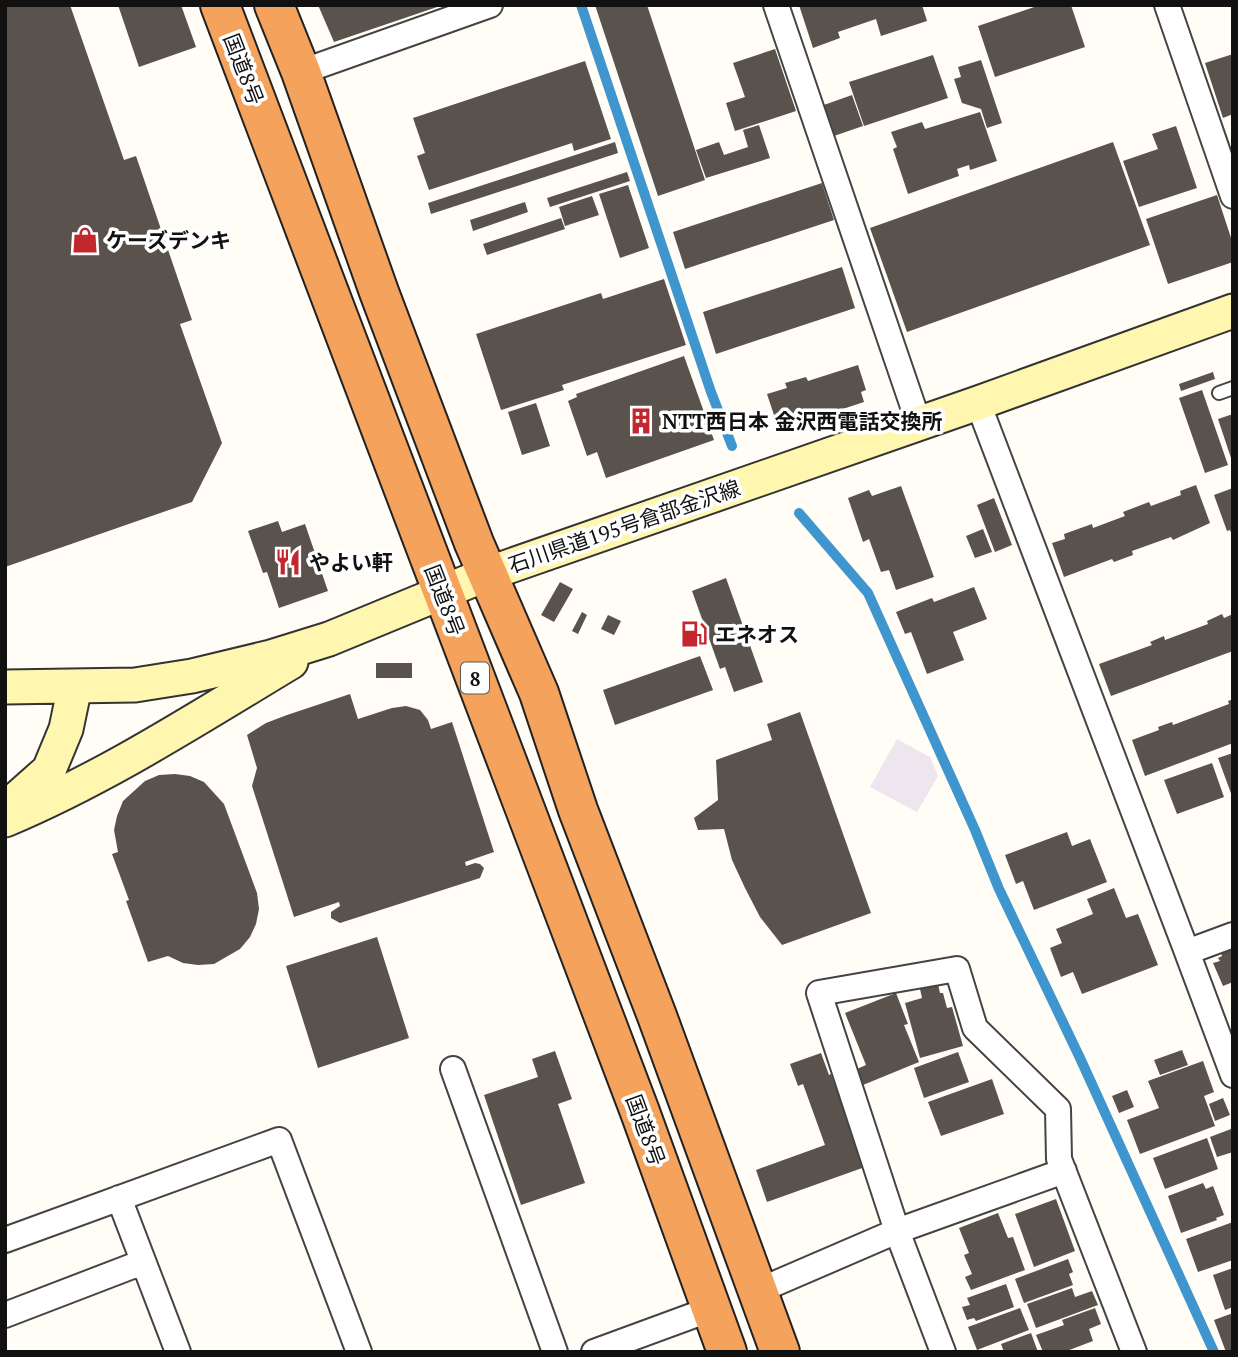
<svg xmlns="http://www.w3.org/2000/svg" width="1238" height="1357" font-family="'PT Serif','Noto Sans JP',serif">
<style>
.industrial{fill:#eee6ef}
.lines{fill:none;stroke-linecap:round;stroke-linejoin:round}
.stream{stroke:#3f96cf;stroke-width:10}
.building{fill:#5a524d}
.lane-casing{stroke:#444;stroke-width:16}
.street-casing{stroke:#444;stroke-width:28}
.secondary-casing{stroke:#333;stroke-width:37}
.highway-casing{stroke:#222;stroke-width:42}
.lane{stroke:#fff;stroke-width:12}
.street{stroke:#fff;stroke-width:24}
.secondary{stroke:#fff6b0;stroke-width:33}
.highway{stroke:#f5a25d;stroke-width:38}
.labels{text-anchor:middle;dominant-baseline:central;stroke-width:7;stroke-linejoin:round;paint-order:stroke}
.shield{fill:#fff;stroke:#585858;stroke-width:2}
.shield-label{font-size:19px;font-weight:bold;fill:#111}
.street-label{font-size:21px;fill:#111;stroke:#fff}
.poi-label{font-size:21px;font-weight:bold;fill:#111;stroke:#fff;text-anchor:start}
</style>
<rect width="100%" height="100%" fill="#fffdf5"/>
<!-- industrial -->
<path class="industrial" d="M897,739L930,757L938,776L917,812L870,787Z"/>
<g class="lines">
<!-- stream -->
<path class="stream" d="M581,5L711,392L732,446
M799,513L868,593L975,830L999,889L1080,1058L1214,1352"/>
</g>
<!-- building -->
<path class="building" d="M5,5H70L124,160L136,156L192,320L180,324L222,443L192,502L5,567Z
M118,5H181L196,47L139,67Z
M318,5H440V6L334,42Z
M595,5H647L705,180L658,196Z
M799,5H922L927,21L881,36L876,19L838,32L840,38L813,48Z
M1040,5H1071L1085,47L995,77L978,26Z
M775,49L796,111L735,131L726,103L745,97L733,63Z
M1233,54V114L1223,118L1205,63Z
M933,55L948,98L864,126L849,82Z
M981,60L1002,123L987,128L981,109L962,103L954,79L961,77L958,67Z
M585,61L611,139L574,151L572,143L429,190L417,156L425,153L413,118Z
M852,95L863,126L831,137L821,106Z
M980,112L997,161L970,170L969,165L957,169L959,176L908,194L893,149L897,147L891,132L922,122L925,129Z
M759,125L770,158L706,178L696,150L719,142L724,155L748,147L743,130Z
M1176,126L1197,188L1139,207L1123,161L1158,149L1152,134Z
M615,142L618,153L431,214L428,203Z
M1113,142L1150,245L907,332L870,228Z
M627,172L630,181L550,207L547,198Z
M822,183L834,220L685,269L673,232Z
M628,185L649,248L620,258L599,194Z
M1217,195L1233,244V262L1168,284L1146,219Z
M592,196L599,215L565,226L559,207Z
M525,202L528,212L473,231L470,220Z
M561,218L565,229L487,255L483,244Z
M842,267L855,308L716,354L703,312Z
M664,279L686,345L562,385L564,390L501,410L476,334L601,293L603,299Z
M684,356L714,440L606,478L597,452L587,456L568,401L577,397L576,394Z
M858,365L866,390L861,392L864,402L779,430L767,394L787,388L785,383L806,377L808,381Z
M1213,372L1215,379L1181,391L1179,384Z
M1202,390L1228,465L1205,473L1179,398Z
M536,403L550,446L522,455L508,412Z
M1233,414V461H1232L1218,419Z
M1196,485L1210,523L1173,540L1171,537L1132,551L1133,555L1114,562L1112,559L1064,577L1052,543L1065,539L1064,534L1092,524L1093,528L1125,516L1123,512L1149,502L1151,506L1181,495L1180,491Z
M901,486L934,577L896,590L889,570L881,572L869,539L863,542L848,498L869,490L872,496Z
M1233,488V535H1232L1230,530L1227,531L1214,495Z
M994,498L1012,545L995,552L977,505Z
M278,521L282,532L305,524L328,591L279,608L267,572L263,573L248,531Z
M983,529L992,552L975,558L966,536Z
M726,578L763,682L734,692L725,667L720,669L692,591Z
M560,582L573,589L554,622L541,615Z
M974,587L987,619L953,632L964,660L927,674L911,632L905,634L896,612L932,598L934,602Z
M582,612L587,615L578,634L572,631Z
M1222,614L1224,618L1233,614V651L1111,696L1099,664L1152,645L1150,642L1164,636L1165,640L1208,624L1207,621Z
M608,615L621,621L614,635L601,629Z
M700,656L713,690L615,725L603,690Z
M376,663H412V678H376Z
M350,694L358,719L392,708L406,706L420,710L428,720L431,729L452,722L494,852L465,862L466,866L475,863L480,864L484,868L480,878L340,923L331,918V912L340,906L339,902L294,917L252,786L257,768L247,735L266,723L287,715Z
M1233,699V743L1145,776L1132,740L1159,730L1158,727L1172,722L1173,725L1229,704L1228,701Z
M800,712L871,913L782,945L760,917L745,888L732,860L724,829L698,830L694,818L718,800L716,760L772,740L767,724Z
M1233,753V796H1232L1218,758Z
M1212,763L1224,797L1177,814L1164,780Z
M175,774L190,776L204,782L224,804L257,893L259,909L256,924L250,937L240,949L214,964L198,965L183,963L168,956L148,962L126,901L129,900L112,854L118,852L114,830L117,816L123,801L145,781L159,775Z
M1067,832L1072,846L1090,839L1107,882L1034,910L1023,881L1016,884L1005,855Z
M1114,888L1126,918L1138,914L1158,965L1082,994L1073,972L1061,977L1050,948L1062,943L1056,929L1093,914L1087,899Z
M377,937L409,1038L318,1068L286,966Z
M1233,947V982L1223,986L1213,963L1220,961L1218,958L1222,956L1221,952Z
M938,984L940,993H943L947,1008L952,1007L963,1046L920,1058L905,1003L922,998L920,989Z
M896,993L908,1024L904,1025L919,1062L863,1085L857,1069L866,1065L845,1013Z
M1182,1050L1188,1065L1160,1075L1154,1060Z
M555,1051L572,1099L558,1104L585,1183L521,1205L484,1095L538,1077L532,1059Z
M958,1052L969,1082L924,1098L914,1068Z
M821,1053L829,1075L831,1074L865,1167L767,1202L756,1170L825,1145L803,1084L798,1086L790,1064Z
M1203,1061L1214,1092L1204,1096L1215,1126L1140,1154L1127,1120L1159,1108L1148,1081Z
M992,1079L1004,1114L941,1136L928,1102Z
M1127,1090L1134,1107L1119,1113L1112,1096Z
M1223,1098L1230,1115L1215,1121L1209,1104Z
M1231,1129L1233,1152L1217,1157L1210,1137Z
M1207,1138L1218,1169L1165,1189L1153,1158Z
M1203,1183L1206,1189L1213,1186L1224,1215L1216,1218L1217,1220L1181,1233L1168,1196Z
M1056,1199L1075,1251L1034,1267L1015,1214Z
M998,1213L1008,1238L1013,1237L1025,1270L971,1290L965,1277L972,1274L964,1255L969,1253L959,1228Z
M1233,1222V1260L1198,1272L1186,1239Z
M1068,1259L1073,1272L1069,1274L1073,1285L1024,1303L1015,1279Z
M1233,1268V1307L1225,1310L1213,1275Z
M1006,1284L1014,1307L976,1321L974,1318L967,1320L962,1307L970,1305L967,1298Z
M1072,1288L1075,1297L1092,1291L1098,1305L1036,1328L1027,1304Z
M1020,1308L1029,1330L977,1350L968,1327Z
M1095,1308L1101,1324L1089,1329L1093,1341L1064,1352H1043L1036,1335L1064,1325L1062,1320Z
M1233,1313V1352H1226L1214,1320Z
M1031,1333L1038,1352H1004L1001,1344Z"/>
<g class="lines">
<!-- lane casing -->
<g class="lane-casing">
<path id="lane" d="M1219,393L1233,388"/>
</g>
<!-- street casing -->
<g class="street-casing">
<path id="street" d="M776,5L919,424
M1167,5L1233,196
M301,72L490,5
M978,403L1187,952L1233,935
M1187,952L1233,1075
M453,1069L555,1352
M119,1198L178,1352
M5,1240L279,1140L359,1352
M758,1291L897,1231L819,993L957,969L975,1028L1058,1109L1059,1159L1134,1352
M5,1315L143,1262
M594,1352L711,1309
M943,1352L897,1231L1064,1171"/>
</g>
<!-- secondary casing -->
<g class="secondary-casing">
<path id="secondary" d="M5,687L135,685L192,676L271,657L329,639L487,574L978,403L1233,311
M5,809L49,770L66,729L75,686
M5,820C105,778 198,718 291,662"/>
</g>
<!-- highway casing -->
<g class="highway-casing">
<path id="highway" d="M220,5L640,1112L727,1352
M274,5L301,72L379,292L474,543L539,693L578,810L657,1016L780,1352"/>
</g>
<!-- lane -->
<use href="#lane" class="lane"/>
<!-- street -->
<use href="#street" class="street"/>
<!-- secondary -->
<use href="#secondary" class="secondary"/>
<!-- highway -->
<use href="#highway" class="highway"/>
</g>
<!-- icons -->
<defs>
<g id="shop-bare" transform="scale(2.1)"><path d="M-5-2.5h2.3a2.7 3.5 0 0 1 5.4 0H5L5.5 6h-11ZM-1.5-2.5h3a1.5 2.3 0 0 0-3 0Z" fill="#c4262e" stroke="#fff" stroke-width="2.5" paint-order="stroke"/></g>
<g id="building-bare" transform="scale(2.1)"><path d="M-4-6H4V6H1V3H-1V6H-4ZM-2.5-4.3h1.7v1.8h-1.7ZM.8-4.3h1.7v1.8H.8ZM-2.5-1h1.7V.8h-1.7ZM.8-1h1.7V.8H.8Z" fill="#c4262e" stroke="#fff" stroke-width="2.5" paint-order="stroke"/></g>
<g id="restaurant-bare" transform="scale(2.1)"><path d="M-5-6h1v4h1v-4h1v4h1v-4h1v5L-1.5 .5V6h-2V.5L-5-1ZM5-6V6H3V1.5H1.5Q1.5-4 5-6Z" fill="#c4262e" stroke="#fff" stroke-width="2.5" paint-order="stroke"/></g>
<g id="fuel-bare" transform="scale(2.1)"><path d="M-5.5-6h7V0h2V4h1.3V-2.5L3-4.5l.8-.8L6-3V5H2.5V1h-1V6h-7ZM-4.2-4.7v3.2H.2V-4.7Z" fill="#c4262e" stroke="#fff" stroke-width="2.5" paint-order="stroke"/></g>
</defs>
<g fill-rule="evenodd">
<use href="#shop-bare" x="85" y="240"/>
<use href="#building-bare" x="641" y="421"/>
<use href="#restaurant-bare" x="288" y="562"/>
<use href="#fuel-bare" x="694" y="634"/>
</g>
<g class="labels">
<!-- shield labels -->
<rect class="shield" x="461" y="662.5" width="28" height="31" rx="5"/>
<g class="shield-label">
<text x="475" y="678">8</text>
</g>
<!-- street labels -->
<g class="street-label">
<text transform="translate(244 69) rotate(69)">国道8号</text>
<text transform="translate(624 526) rotate(-19)">石川県道195号倉部金沢線</text>
<text transform="translate(445 600) rotate(69)">国道8号</text>
<text transform="translate(646 1130) rotate(70)">国道8号</text>
</g>
<!-- poi labels -->
<g class="poi-label">
<text x="106" y="240">ケーズデンキ</text>
<text x="662" y="421">NTT西日本 金沢西電話交換所</text>
<text x="309" y="562">やよい軒</text>
<text x="715" y="634">エネオス</text>
</g>
</g>
<!-- border -->
<rect width="1238" height="1357" fill="none" stroke="#111111" stroke-width="14"/>
</svg>
